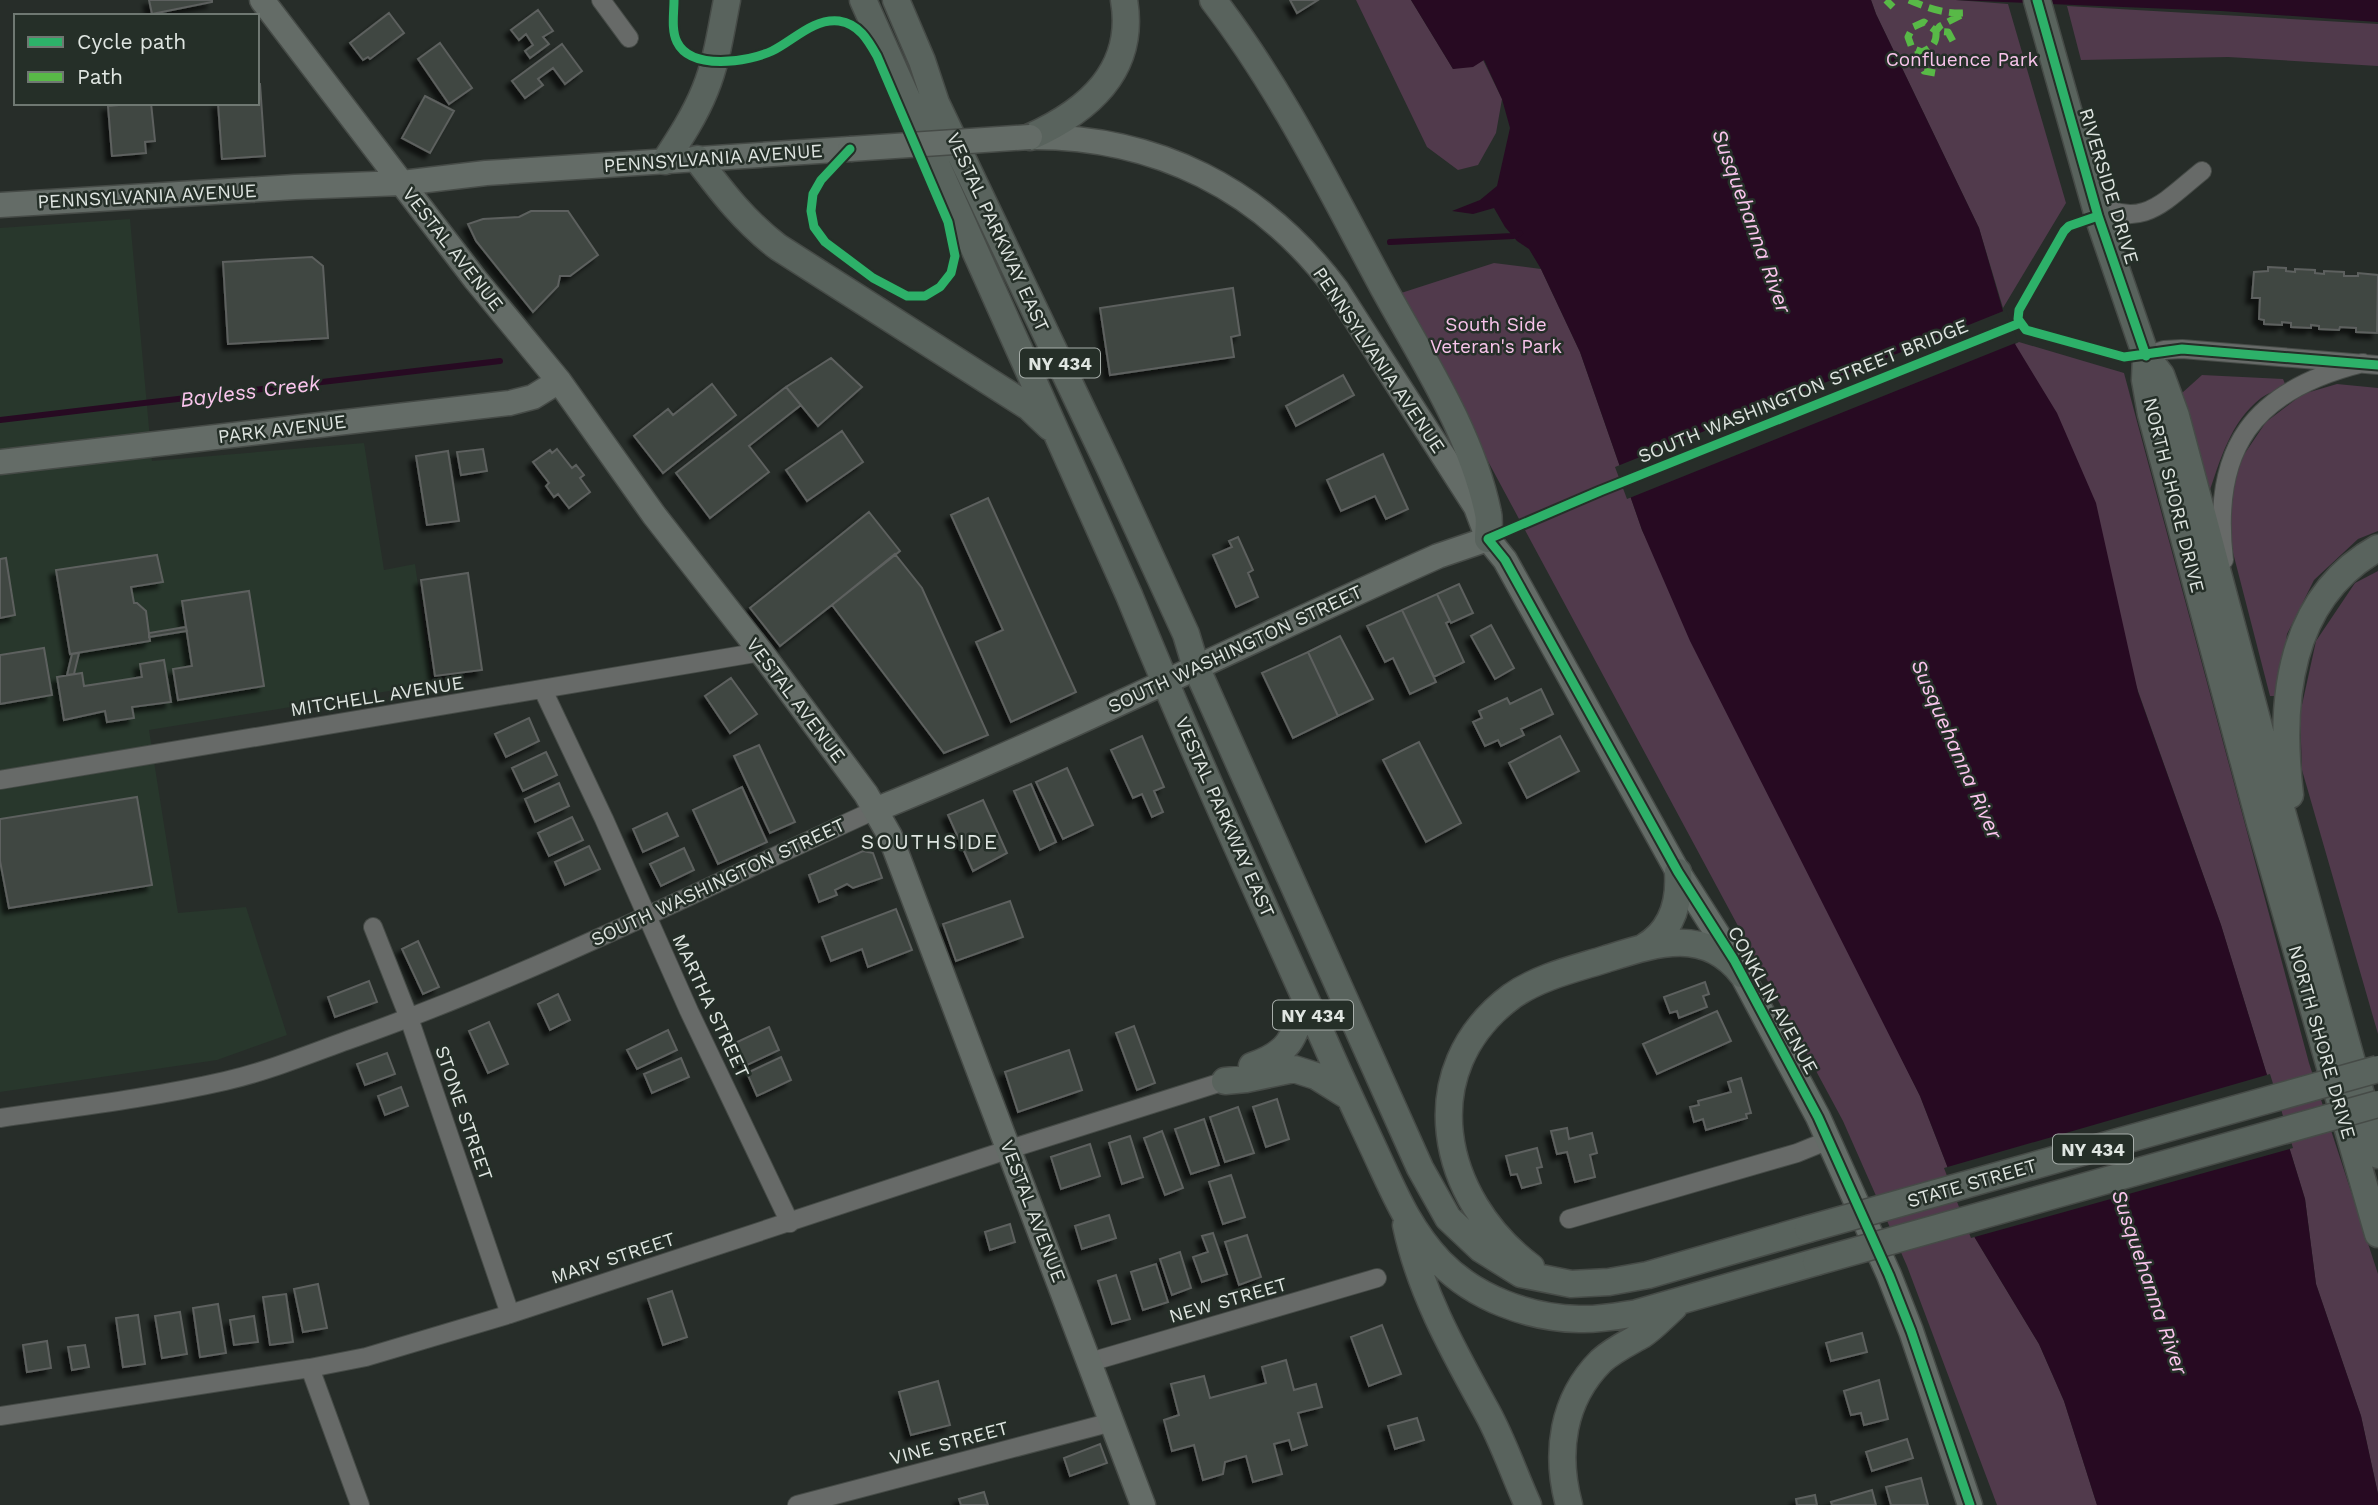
<svg xmlns="http://www.w3.org/2000/svg" width="2378" height="1505" font-family="'Work Sans',sans-serif">
<style>
.built{fill:#28372c}
.green{fill:#513a4c}
.water{fill:#270a22}
.pier{fill:#272d29}
.lines{fill:none;stroke-linecap:round;stroke-linejoin:round}
.stream{stroke:#270a22;stroke-width:6}
.building{fill:#414643;stroke:#5d615e;stroke-width:2;filter:url(#shadow)}
.street-casing{stroke:#464b47;stroke-width:20}
.secondary-casing{stroke:#464b47;stroke-width:27}
.primary-casing{stroke:#464b47;stroke-width:29}
.street{stroke:#676a68;stroke-width:18}
.secondary{stroke:#646c67;stroke-width:24}
.primary{stroke:#59635d;stroke-width:26}
.secondary-bridge-casing{stroke:#464b47;stroke-width:27;stroke-linecap:butt}
.primary-bridge-casing{stroke:#464b47;stroke-width:29;stroke-linecap:butt}
.secondary-bridge{stroke:#646c67;stroke-width:24}
.primary-bridge{stroke:#59635d;stroke-width:26}
.quiet{stroke:#58b947;stroke-width:7;stroke-dasharray:14 7;stroke-linecap:butt}
.cycleway-casing{stroke:#252f28;stroke-width:13}
.cycleway{stroke:#2db169;stroke-width:9}
.labels{text-anchor:middle;dominant-baseline:central;stroke-width:5;stroke-linejoin:round;paint-order:stroke}
.shield{fill:#252f28;stroke:#a7aeaa;stroke-width:2}
.shield-label{font-size:18px;font-weight:bold;fill:#dfe5e1}
.park-label{font-size:19px;fill:#f8c4eb;stroke:#252f28}
.street-label{font-size:19px;fill:#dfe5e1;stroke:#252f28}
.water-label{font-size:21px;font-style:italic;fill:#fac5ed;stroke:#252f28}
.neighbourhood-label{font-size:21px;letter-spacing:2px;fill:#dfe5e1;stroke:#252f28}
</style>
<defs>
<filter id="shadow"><feDropShadow dx="-5.5" dy="5.5" stdDeviation="2" flood-color="#0009"/></filter>
</defs>
<rect width="100%" height="100%" fill="#272d29"/>
<!-- built -->
<path class="built" d="M130,219L152,461L364,443L384,570L415,564L432,684L149,730L178,913L246,907L287,1035L217,1060L0,1092V228Z"/>
<!-- green -->
<path class="green" d="M1356,0H1411L1453,69L1483,60L1502,99L1496,133L1478,165L1458,170L1427,147Z
M1871,0H1956L2008,4L2066,203L2003,308L1979,228L1876,14Z
M2067,6L2378,24V66L2228,57L2081,60Z
M1494,263L1541,269L1580,352L1642,530L1920,1096L1975,1238L2039,1344L2064,1401L2097,1505H1997L1907,1266L1843,1121L1398,294Z
M2019,342L2124,373L2309,1063L2378,1274V1494L2361,1416L2316,1284L2305,1199L2221,925L2015,344Z
M2202,375L2283,379L2286,386C2278,390 2268,393 2261,398C2230,422 2220,461 2208,496L2182,393Z
M2337,384L2378,388V531L2358,539L2314,580L2287,634L2278,696H2270L2230,541L2227,507L2237,465L2266,422L2303,394Z
M2378,571V1034L2302,770L2300,714L2316,641L2355,583Z"/>
<!-- water -->
<path class="water" d="M1411,0H1871L1876,14L1979,228L2003,311L2015,344L2057,413L2096,503L2138,692L2221,925L2305,1199L2316,1284L2361,1416L2378,1494V1505H2097L2064,1401L2039,1344L1975,1238L1920,1096L1690,641L1642,530L1580,352L1541,269L1529,249L1517,241L1505,227L1494,208L1473,214L1452,211L1480,200L1497,186L1510,128L1502,99L1484,60L1473,67L1453,69Z
M1956,0H2378V22L2221,11Z"/>
<!-- pier -->
<path class="pier" d="M2006,310L2018,342L1627,499L1615,467Z
M2270,1074L2293,1148L1971,1238L1944,1168Z"/>
<g class="lines">
<!-- stream -->
<path class="stream" d="M1390,242L1513,236L1520,233
M0,420L500,361"/>
</g>
<!-- building -->
<path class="building" d="M149,0H212V2L152,14Z
M1290,0H1318L1297,13Z
M538,10L553,31L543,37L549,44L530,58L525,51L533,45L526,34L519,40L511,30Z
M389,13L404,33L370,59L368,57L363,60L350,43Z
M440,43L472,88L449,104L418,59Z
M562,44L582,71L565,84L553,68L538,79L543,85L525,98L512,81Z
M257,84H260L265,156L222,159L218,103H257Z
M425,96L454,111L430,153L402,138Z
M118,103H151L155,141L145,142L146,153L112,156L108,106L118,105Z
M531,211H568L598,255L570,276H560L558,286L533,312L476,241L468,224L483,219L519,217Z
M312,257L323,266L328,338L228,344L223,262Z
M2268,267L2286,268V271L2295,272V269L2315,270V273L2324,274V271L2344,272V276H2358V273L2378,275L2377,333L2356,332V328L2340,327L2339,330L2319,329V326L2311,325V328L2291,327V323L2282,322V325L2264,324V320L2259,319L2260,298H2252L2254,272L2268,271Z
M1233,288L1240,335L1231,337L1234,357L1110,375L1100,308Z
M831,358L862,387L818,426L786,387Z
M1343,375L1354,395L1296,426L1286,406Z
M712,384L736,415L663,473L634,436L668,409L673,415Z
M786,387L801,405L749,446L769,472L710,518L676,473Z
M842,431L863,462L807,501L786,470Z
M483,449L487,471L461,475L457,452Z
M557,449L572,468L576,465L584,475L580,478L590,492L569,508L558,494L554,497L546,486L549,483L533,462L550,450L552,453Z
M448,451L459,521L427,525L416,456Z
M1383,454L1408,509L1386,519L1375,496L1341,511L1327,480Z
M988,498L1076,692L1011,722L976,642L1003,630L951,515Z
M869,512L900,551L780,646L750,608Z
M1238,537L1253,570L1248,573L1258,597L1236,607L1213,555L1232,547L1229,541Z
M895,554L922,588L988,735L944,753L832,605Z
M157,555L163,582L131,587L134,603H137L146,611L150,641L70,654L56,570Z
M6,558L15,615L0,618V559Z
M468,573L482,670L435,676L421,580Z
M1459,584L1473,613L1451,623L1437,594Z
M249,591L264,686L178,700L173,669L192,666L182,601Z
M1437,594L1450,621L1446,623L1464,662L1434,677L1402,610Z
M1402,610L1436,682L1410,694L1393,658L1385,662L1367,626Z
M1491,625L1514,668L1495,679L1471,636Z
M186,627L187,631L149,637V633Z
M1340,636L1373,699L1338,716L1308,652Z
M44,648L52,695L0,704V655Z
M1308,652L1338,716L1293,738L1262,673Z
M79,653L74,674L67,675L72,654Z
M164,660L171,702L132,707L134,718L107,722L105,711L64,720L57,677L82,673L84,686L142,677L140,664Z
M731,678L757,714L730,733L705,696Z
M1541,689L1553,714L1521,729L1524,735L1501,746L1498,740L1485,746L1473,722L1482,718L1479,711L1507,698L1510,704Z
M529,718L539,741L506,757L495,734Z
M1142,736L1164,787L1154,791L1163,812L1152,817L1142,794L1133,798L1111,750Z
M1560,736L1579,771L1527,798L1509,763Z
M1419,742L1461,823L1426,842L1383,760Z
M759,745L795,822L770,833L734,756Z
M546,752L557,775L523,791L512,768Z
M1067,768L1093,825L1063,839L1036,782Z
M559,783L569,806L535,822L525,799Z
M1031,784L1056,842L1040,850L1014,791Z
M742,787L767,842L718,864L693,810Z
M137,797L152,885L9,908L0,861V819Z
M983,800L1007,853L973,871L948,815Z
M667,813L678,836L643,852L633,829Z
M572,817L583,840L549,856L538,833Z
M589,846L600,869L565,885L555,862Z
M684,848L694,870L661,886L650,864Z
M863,851L873,853L882,878L853,888L847,884L835,890L837,895L819,902L809,875Z
M1010,901L1023,937L956,961L943,924Z
M896,909L912,950L868,967L862,949L831,961L822,937Z
M418,941L439,987L423,994L402,949Z
M369,981L377,1002L335,1017L328,997Z
M1705,982L1709,994L1703,996L1707,1007L1679,1018L1677,1011L1670,1013L1664,997Z
M558,994L570,1020L550,1030L538,1004Z
M1717,1011L1731,1041L1657,1074L1643,1044Z
M489,1022L508,1064L488,1073L469,1031Z
M1134,1026L1155,1083L1137,1090L1116,1033Z
M769,1027L779,1050L745,1066L735,1043Z
M668,1030L677,1050L637,1069L627,1050Z
M1069,1050L1082,1090L1018,1112L1005,1072Z
M387,1053L395,1074L365,1085L357,1064Z
M781,1057L791,1080L757,1096L747,1073Z
M681,1058L689,1077L652,1093L644,1074Z
M1741,1078L1751,1113L1746,1114L1747,1118L1706,1130L1703,1119L1694,1122L1690,1107L1699,1105L1698,1101L1731,1092L1728,1082Z
M401,1087L408,1106L385,1115L378,1096Z
M1277,1099L1289,1139L1266,1147L1253,1107Z
M1238,1107L1254,1153L1225,1162L1210,1117Z
M1204,1119L1219,1165L1191,1174L1175,1129Z
M1567,1128L1569,1139L1592,1133L1597,1153L1590,1155L1595,1177L1575,1182L1567,1152L1557,1154L1551,1131Z
M1162,1131L1183,1188L1165,1195L1144,1138Z
M1130,1136L1143,1177L1122,1184L1109,1143Z
M1090,1144L1100,1176L1061,1189L1051,1157Z
M1537,1148L1542,1167L1537,1168L1541,1183L1522,1188L1517,1174L1511,1175L1506,1156Z
M1231,1175L1245,1217L1223,1224L1209,1182Z
M1109,1215L1116,1238L1082,1249L1075,1226Z
M1010,1224L1015,1242L990,1250L985,1232Z
M1213,1233L1227,1274L1202,1282L1193,1257L1208,1252L1202,1236Z
M1247,1235L1261,1277L1239,1285L1225,1242Z
M1180,1252L1191,1288L1172,1295L1160,1259Z
M1156,1264L1168,1302L1143,1310L1131,1272Z
M1116,1275L1130,1319L1112,1324L1098,1281Z
M318,1284L327,1328L303,1332L294,1289Z
M672,1291L687,1337L663,1345L648,1299Z
M286,1294L293,1342L270,1345L263,1297Z
M218,1304L226,1353L200,1357L193,1308Z
M180,1312L187,1354L162,1358L155,1316Z
M138,1315L145,1364L123,1367L116,1318Z
M254,1316L258,1342L234,1345L230,1320Z
M1382,1325L1401,1374L1369,1386L1351,1337Z
M1862,1333L1867,1352L1831,1361L1826,1343Z
M47,1341L51,1368L27,1372L23,1345Z
M85,1345L89,1367L72,1370L68,1347Z
M1286,1360L1294,1390L1316,1384L1322,1407L1298,1413L1307,1445L1292,1450L1289,1440L1274,1444L1282,1474L1253,1482L1246,1456L1225,1462L1223,1474L1203,1480L1194,1445L1172,1451L1164,1420L1179,1415L1171,1384L1204,1376L1210,1398L1266,1383L1262,1367Z
M1879,1380L1888,1419L1864,1425L1861,1413L1851,1415L1844,1391Z
M938,1381L950,1425L911,1435L899,1392Z
M1417,1418L1424,1440L1395,1449L1388,1426Z
M1907,1439L1913,1458L1872,1471L1866,1452Z
M1100,1444L1107,1463L1070,1476L1064,1458Z
M1921,1478L1928,1505H1891L1886,1487Z
M1872,1490L1876,1505H1832L1831,1502Z
M984,1492L988,1505H961L959,1499Z
M1815,1495L1817,1505H1797L1796,1499Z"/>
<g class="lines">
<!-- street casing -->
<g class="street-casing">
<path id="street" d="M601,0L629,38
M2093,200C2139,234 2166,200 2202,171
M2146,356L2164,350L2182,349L2378,365
M2224,560C2211,448 2253,390 2363,363
M543,690L604,819L689,1011L790,1223
M0,780L761,652
M373,927L409,1018L510,1314
M0,1118C75,1107 151,1098 225,1081C273,1070 319,1050 365,1034C540,971 706,887 875,810
M1569,1219L1797,1153L1829,1140
M1090,1362L1377,1278
M310,1368L360,1505
M0,1416L310,1368L366,1357L510,1314L1010,1149L1225,1081
M797,1505L1112,1422"/>
</g>
<!-- secondary casing -->
<g class="secondary-casing">
<path id="secondary" d="M262,0L475,279L559,381L654,515L761,652L866,794L890,836L1143,1505
M1030,137C1156,136 1262,189 1337,290L1476,507L1488,539L1505,560L1678,872L1734,960L1818,1117L1889,1275L1911,1331L1970,1505
M0,205L295,187L402,183L486,173L850,149
M0,462L510,403L533,397L559,381
M875,810C1066,733 1250,640 1438,556L1488,539"/>
</g>
<!-- primary casing -->
<g class="primary-casing">
<path id="primary" d="M863,0L1129,595C1190,745 1258,893 1325,1042C1342,1081 1360,1119 1378,1158C1396,1197 1410,1230 1440,1262C1475,1298 1529,1318 1579,1319C1599,1320 1618,1316 1637,1313L1816,1262
M896,0L922,61L936,103L1109,466L1186,634L1196,667L1420,1168L1448,1218L1481,1249L1521,1274L1571,1284L1609,1282L1648,1275L1808,1229
M1213,0C1281,88 1330,189 1383,287C1422,358 1471,432 1488,513C1490,521 1488,531 1488,539
M2037,0L2098,216L2146,356L2145,380L2151,414L2260,823L2378,1234
M1030,137C1088,111 1136,70 1124,0
M697,159C722,192 745,222 778,247L1029,407L1050,427
M665,161C680,138 695,115 705,90C717,61 721,30 727,0
M2146,356L2161,375L2176,416L2272,776L2378,1155
M2290,795C2279,703 2287,599 2378,548
M1644,947C1672,931 1680,903 1678,872
M1252,1066C1292,1052 1294,1037 1305,999
M1225,1081L1246,1079L1294,1069L1316,1076L1348,1096
M1406,1225C1420,1292 1454,1352 1487,1412C1503,1441 1514,1474 1528,1505
M1531,1267C1440,1199 1412,1070 1512,996C1539,977 1574,969 1606,959C1654,944 1705,926 1742,974
M1569,1505C1555,1453 1562,1400 1601,1361C1613,1350 1628,1343 1642,1335C1653,1328 1664,1316 1674,1307"/>
</g>
<!-- street -->
<use href="#street" class="street"/>
<!-- secondary -->
<use href="#secondary" class="secondary"/>
<!-- primary -->
<use href="#primary" class="primary"/>
<!-- secondary-bridge casing -->
<g class="secondary-bridge-casing">
<path id="secondary-bridge" d="M850,149L1030,137"/>
</g>
<!-- primary-bridge casing -->
<g class="primary-bridge-casing">
<path id="primary-bridge" d="M1808,1229L2378,1069
M1816,1262L2378,1104"/>
</g>
<!-- secondary-bridge -->
<use href="#secondary-bridge" class="secondary-bridge"/>
<!-- primary-bridge -->
<use href="#primary-bridge" class="primary-bridge"/>
<!-- quiet -->
<path class="quiet" d="M1886,0L1893,7
M1909,0C1928,8 1944,14 1965,13L1940,26L1936,31L1924,22L1913,27L1908,37L1912,48L1922,52C1932,48 1937,43 1936,31L1948,32L1954,43
M1918,51L1919,62L1924,71L1935,73"/>
<!-- cycleway casing -->
<g class="cycleway-casing">
<path id="cycleway" d="M674,0C674,13 671,30 677,42C691,71 748,62 772,51C793,41 813,18 839,21C859,24 868,40 877,56L948,222L955,256L951,273L940,287L925,296H907L873,278L825,242L814,227L811,211L813,194L821,180L850,149
M2037,0L2098,216L2146,356
M2098,216L2069,226L2064,231L2019,310L2018,319L2026,330L2124,357L2182,349L2378,365
M1970,1505L1911,1331L1889,1275L1818,1117L1734,960L1678,872L1505,560L1488,539L1600,491L2020,323"/>
</g>
<!-- cycleway -->
<use href="#cycleway" class="cycleway"/>
</g>
<g class="labels">
<!-- shield labels -->
<g class="shield">
<rect x="1020" y="348.5" width="80" height="29" rx="5"/>
<rect x="1273" y="1000.5" width="80" height="29" rx="5"/>
<rect x="2053" y="1134.5" width="80" height="29" rx="5"/>
</g>
<g class="shield-label">
<text x="1060" y="363">NY 434</text>
<text x="1313" y="1015">NY 434</text>
<text x="2093" y="1149">NY 434</text>
</g>
<!-- park labels -->
<g class="park-label">
<text x="1962" y="59">Confluence Park</text>
<text x="1496" y="324">South Side<tspan x="1496" dy="22">Veteran's Park</tspan></text>
</g>
<!-- street labels -->
<g class="street-label">
<text transform="translate(713 158) rotate(-4)">PENNSYLVANIA AVENUE</text>
<text transform="translate(2109 186) rotate(73)">RIVERSIDE DRIVE</text>
<text transform="translate(147 196) rotate(-3)">PENNSYLVANIA AVENUE</text>
<text transform="translate(998 232) rotate(65)">VESTAL PARKWAY EAST</text>
<text transform="translate(453 249) rotate(52)">VESTAL AVENUE</text>
<text transform="translate(1379 360) rotate(56)">PENNSYLVANIA AVENUE</text>
<text transform="translate(1803 391) rotate(-22)">SOUTH WASHINGTON STREET BRIDGE</text>
<text transform="translate(282 429) rotate(-7)">PARK AVENUE</text>
<text transform="translate(2174 495) rotate(76)">NORTH SHORE DRIVE</text>
<text transform="translate(1235 649) rotate(-25)">SOUTH WASHINGTON STREET</text>
<text transform="translate(377 696) rotate(-9)">MITCHELL AVENUE</text>
<text transform="translate(796 700) rotate(53)">VESTAL AVENUE</text>
<text transform="translate(1225 817) rotate(66)">VESTAL PARKWAY EAST</text>
<text transform="translate(718 882) rotate(-25)">SOUTH WASHINGTON STREET</text>
<text transform="translate(1773 1000) rotate(61)">CONKLIN AVENUE</text>
<text transform="translate(711 1006) rotate(65)">MARTHA STREET</text>
<text transform="translate(2322 1042) rotate(74)">NORTH SHORE DRIVE</text>
<text transform="translate(464 1113) rotate(71)">STONE STREET</text>
<text transform="translate(1972 1183) rotate(-16)">STATE STREET</text>
<text transform="translate(1033 1211) rotate(69)">VESTAL AVENUE</text>
<text transform="translate(613 1258) rotate(-18)">MARY STREET</text>
<text transform="translate(1228 1300) rotate(-16)">NEW STREET</text>
<text transform="translate(949 1443) rotate(-15)">VINE STREET</text>
</g>
<!-- water labels -->
<g class="water-label">
<text transform="translate(1752 221) rotate(70)">Susquehanna River</text>
<text transform="translate(250 391) rotate(-7)">Bayless Creek</text>
<text transform="translate(1957 749) rotate(66)">Susquehanna River</text>
<text transform="translate(2150 1282) rotate(71)">Susquehanna River</text>
</g>
<!-- neighbourhood labels -->
<g class="neighbourhood-label">
<text x="930" y="841">SOUTHSIDE</text>
</g>
</g>
<!-- legend -->
<rect x="14" y="14" width="245" height="91" fill="#252f28" stroke="#6f7872" stroke-width="2"/>
<rect x="28" y="37" width="35" height="10" fill="#2db169" stroke="#6f7872" stroke-width="2"/>
<text x="77" y="49" font-size="21" fill="#dfe5e1">Cycle path</text>
<rect x="28" y="72" width="35" height="10" fill="#58b947" stroke="#6f7872" stroke-width="2"/>
<text x="77" y="84" font-size="21" fill="#dfe5e1">Path</text>
</svg>
